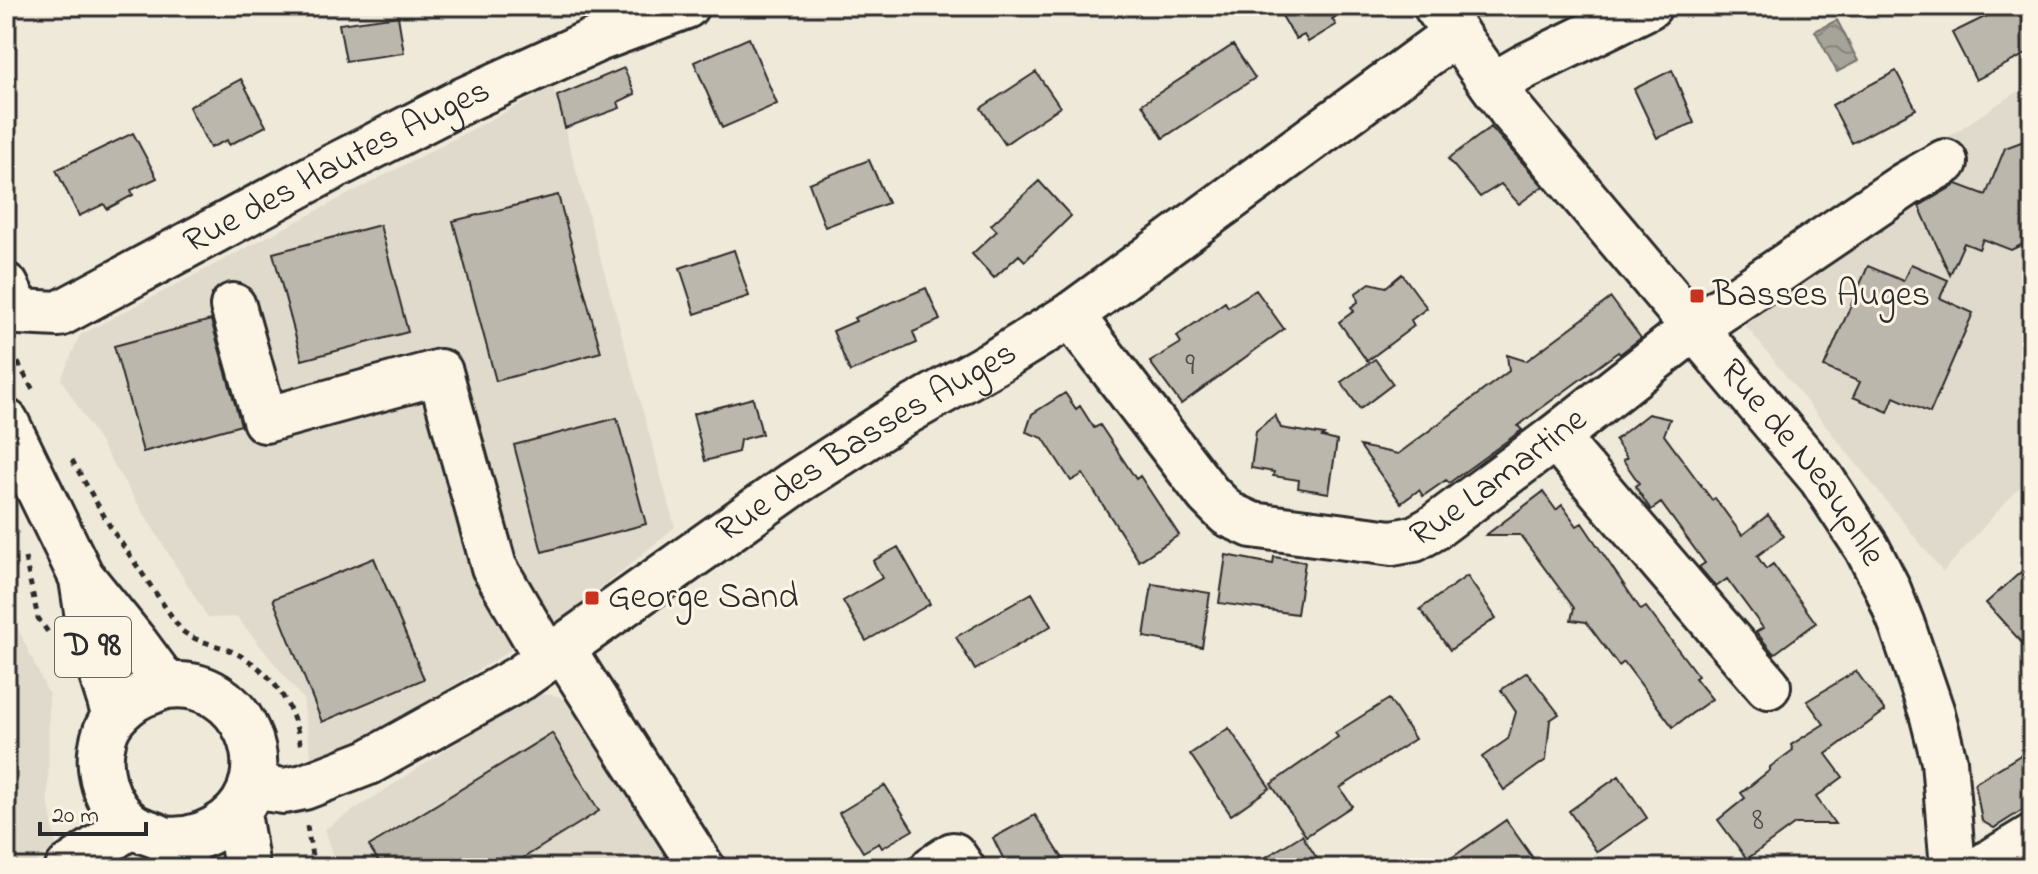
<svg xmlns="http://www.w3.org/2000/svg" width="2038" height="874" font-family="'Indie Flower',sans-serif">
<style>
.built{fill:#e0dacc}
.water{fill:url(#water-waves);stroke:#75736d;stroke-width:2}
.building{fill:#bcb7ac;stroke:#2b2b2b;stroke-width:2}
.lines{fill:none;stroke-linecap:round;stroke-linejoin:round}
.minor-casing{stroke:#2b2b2b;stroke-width:50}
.major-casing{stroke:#2b2b2b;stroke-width:50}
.path{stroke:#2b2b2b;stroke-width:5;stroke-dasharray:6 6;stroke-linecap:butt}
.minor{stroke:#fcf5e5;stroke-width:44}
.major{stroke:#fcf5e5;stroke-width:44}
.poi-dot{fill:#c8321e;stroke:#fcf5e5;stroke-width:3}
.labels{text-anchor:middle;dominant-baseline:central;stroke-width:6;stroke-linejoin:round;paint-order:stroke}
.number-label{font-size:32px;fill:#4f4e4b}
.shield{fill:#fcf5e5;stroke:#6a6863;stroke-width:2}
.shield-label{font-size:34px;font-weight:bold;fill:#2b2b2b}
.street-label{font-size:36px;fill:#2b2b2b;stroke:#fcf5e5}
.poi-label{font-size:36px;fill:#2b2b2b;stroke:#fcf5e5;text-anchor:start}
</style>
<defs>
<pattern id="water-waves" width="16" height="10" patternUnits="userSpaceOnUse" patternTransform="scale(2)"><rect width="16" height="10" fill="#a6a399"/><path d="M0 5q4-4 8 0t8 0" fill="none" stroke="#87857d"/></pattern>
</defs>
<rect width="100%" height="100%" fill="#efe9da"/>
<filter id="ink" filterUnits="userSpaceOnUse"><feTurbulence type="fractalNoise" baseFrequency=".0125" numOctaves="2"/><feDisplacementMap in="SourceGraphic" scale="16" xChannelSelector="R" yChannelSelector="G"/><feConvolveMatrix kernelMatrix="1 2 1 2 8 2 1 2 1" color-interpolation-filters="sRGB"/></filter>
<g filter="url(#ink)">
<!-- built -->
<path class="built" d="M2032,84V473L1943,572L1726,301L1764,258L2004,100Z
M553,87L675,527L572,613L363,740L312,764L303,699L237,617L208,618L61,379L80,335Z
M6,603L49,695L48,799L56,845L29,868H6Z
M533,693L558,696L578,707L680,868H338L325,829Z"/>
<!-- water -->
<path class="water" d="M1837,20L1858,61L1837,72L1815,31Z"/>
<!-- building -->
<path class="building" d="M1276,6H1354L1332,19L1336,25L1308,42L1304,35L1296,39Z
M2007,6H2032V51L1976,80L1952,33Z
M398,16L404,53L346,61L339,24Z
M749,38L777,104L722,128L694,62Z
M1233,45L1255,78L1163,138L1142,104Z
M624,68L635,94L618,102L620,108L565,128L557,96Z
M1672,70L1694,123L1657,138L1634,89Z
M1896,71L1916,109L1852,143L1832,105Z
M1036,72L1060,107L1005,144L981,108Z
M241,79L266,126L229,145L227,140L210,148L189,107Z
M1491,127L1543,186L1519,204L1501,184L1480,197L1448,159Z
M133,133L157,178L131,190L133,195L107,209L104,204L79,216L56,170Z
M2032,138V240L2011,250L1983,239L1979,249L1964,243L1950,275L1919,206L1957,184L1986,195L2005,148Z
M869,160L888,203L825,227L809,183Z
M1039,181L1071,216L1025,261L1019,255L994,278L972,254L997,231L991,225Z
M558,195L601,352L496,381L453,221Z
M380,225L408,332L302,360L273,253Z
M734,250L749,296L695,314L680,268Z
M1911,264L1948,280L1940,298L1973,313L1930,413L1894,397L1888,412L1853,397L1860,382L1824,367L1868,266L1903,281Z
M1402,274L1427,308L1411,320L1414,326L1367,361L1339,322L1354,311L1351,307L1358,302L1356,293L1370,283L1386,287Z
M926,288L940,320L913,332L917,343L850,372L833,331L856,321L854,318Z
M1256,290L1284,329L1181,404L1150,362L1181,343L1177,336L1225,302L1228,307Z
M1611,298L1641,338L1620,354L1618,352L1540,409L1518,426L1522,430L1449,483L1446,480L1423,496L1419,490L1401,503L1360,446L1398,454L1509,371L1507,355L1526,361Z
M211,320L241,425L143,452L114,346Z
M1375,359L1393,384L1360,409L1341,382Z
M1065,393L1076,409L1080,406L1094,428L1100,425L1136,479L1140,476L1179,535L1139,561L1083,474L1071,481L1043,438L1026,432L1032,414Z
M753,398L762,434L740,440L738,452L705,461L693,414Z
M1648,414L1670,419L1664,435L1712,500L1715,498L1742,535L1768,515L1784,536L1757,556L1766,569L1773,564L1816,623L1774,654L1756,632L1763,628L1727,579L1716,587L1699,567L1705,563L1661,503L1651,510L1635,486L1639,483L1623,460L1627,458L1615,440Z
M1275,415L1281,428L1324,435L1322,437L1337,441L1329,493L1298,488L1299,480L1273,476L1274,472L1251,468L1256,431Z
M617,418L646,524L542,552L514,445Z
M1543,492L1556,510L1562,505L1577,526L1582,523L1641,610L1646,607L1698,676L1695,678L1712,699L1673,727L1624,662L1619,666L1586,622L1571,620L1574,608L1520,535H1486Z
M898,547L930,604L866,641L843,601L882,578L873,561Z
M1226,555L1273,564L1274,557L1305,562L1297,614L1219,603Z
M374,558L424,679L322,722L273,599Z
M2032,562V654L1986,603Z
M1467,576L1496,618L1450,650L1420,609Z
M1152,584L1210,593L1202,647L1144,637Z
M1032,593L1051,626L975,670L956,637Z
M1856,671L1885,711L1826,754L1843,777L1816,797L1835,824H1795L1747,859L1718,820L1745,798L1741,793L1770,770V767L1793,750L1791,745L1824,724L1807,701Z
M1527,672L1559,714L1550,720L1546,760L1504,790L1482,757L1508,739L1516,712L1501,690Z
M1389,699L1415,739L1340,788L1352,806L1306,836L1271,784L1338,737L1335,733Z
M1229,728L1270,788L1231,815L1190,754Z
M552,733L599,811L507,868H383L369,846Z
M2032,748V804L1994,828L1982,821L1975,783Z
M1619,776L1647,818L1597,852L1569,811Z
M885,785L913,830L882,848L879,843L863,852L839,813Z
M1035,815L1069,868H1008L993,838Z
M1506,820L1540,868H1437Z
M1302,835L1323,868H1248Z"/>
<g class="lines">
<!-- minor casing -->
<g class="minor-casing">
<g id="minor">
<path id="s1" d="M1436,6L1510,109L1821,478L1867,548L1887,587L1902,625L1932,713L1944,761L1953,868"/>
<path d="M1493,85L1524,67L1649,6"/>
<path id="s2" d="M6,286L19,312L59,314L333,167L464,100L598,39L686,6"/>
<path d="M233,306L265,420L440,372L494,567L547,658"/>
<path id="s3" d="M1071,315L1208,494L1228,514L1252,525L1392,543L1414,539L1432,529L1554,438L1694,328L1905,185L1945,162"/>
<path d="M1554,438L1567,451L1768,686"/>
<path d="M562,648L702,868"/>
<path id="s4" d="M251,786L284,791L304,787L369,762L520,678L793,484L899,416L998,360L1071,315L1456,33"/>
<path d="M68,868L131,825"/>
<path d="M933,868L953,855L962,868"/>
<path d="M1981,868L2032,837"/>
</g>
</g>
<!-- major casing -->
<g class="major-casing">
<path id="major" d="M6,422L81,576L136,644L167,686
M82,579L92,644L115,716
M238,813L247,868
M163,839C186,842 207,836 226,822C286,776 243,675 167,686C161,687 155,690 150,692C131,698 109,717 104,737C95,768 105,804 131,825C141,832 156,833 164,840C173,847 180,859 187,868"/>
</g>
<!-- path -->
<path class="path" d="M12,352L34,392
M72,460L111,528L181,630C194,641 210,643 226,649C270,666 294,703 301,748
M6,535L18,531
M25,558L38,618L50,635
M307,826L314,868"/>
<!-- minor -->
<use href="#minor" class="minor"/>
<!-- major -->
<use href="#major" class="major"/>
</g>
</g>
<!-- markers -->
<g class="poi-dot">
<rect x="1689" y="288" width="16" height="16" rx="4"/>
<rect x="584" y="590" width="16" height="16" rx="4"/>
</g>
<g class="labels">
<!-- number labels -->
<g class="number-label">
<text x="1190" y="366">9</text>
<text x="1758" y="821">8</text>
</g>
<!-- shield labels -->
<rect class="shield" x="55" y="617" width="76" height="60" rx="6"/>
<g class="shield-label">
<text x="93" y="647">D 98</text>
</g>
<!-- street labels -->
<g class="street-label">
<text stroke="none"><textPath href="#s2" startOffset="384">Rue des Hautes Auges</textPath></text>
<text stroke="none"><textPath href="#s4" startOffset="716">Rue des Basses Auges</textPath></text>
<text stroke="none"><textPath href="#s1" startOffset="586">Rue de Neauphle</textPath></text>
<text stroke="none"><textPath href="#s3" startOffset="548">Rue Lamartine</textPath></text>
</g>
<!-- poi labels -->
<g class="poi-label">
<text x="1713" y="296">Basses Auges</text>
<text x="608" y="598">George Sand</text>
</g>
</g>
<!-- margin -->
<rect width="2038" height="874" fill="none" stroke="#fcf5e5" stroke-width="32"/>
<rect x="16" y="16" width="2006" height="842" fill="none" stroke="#2b2b2b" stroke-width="3" filter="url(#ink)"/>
<!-- scale -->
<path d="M40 822v12h106v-12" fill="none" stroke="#2b2b2b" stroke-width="4"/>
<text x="52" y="822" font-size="24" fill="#2b2b2b" stroke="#fcf5e5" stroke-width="6" paint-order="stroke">20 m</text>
</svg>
